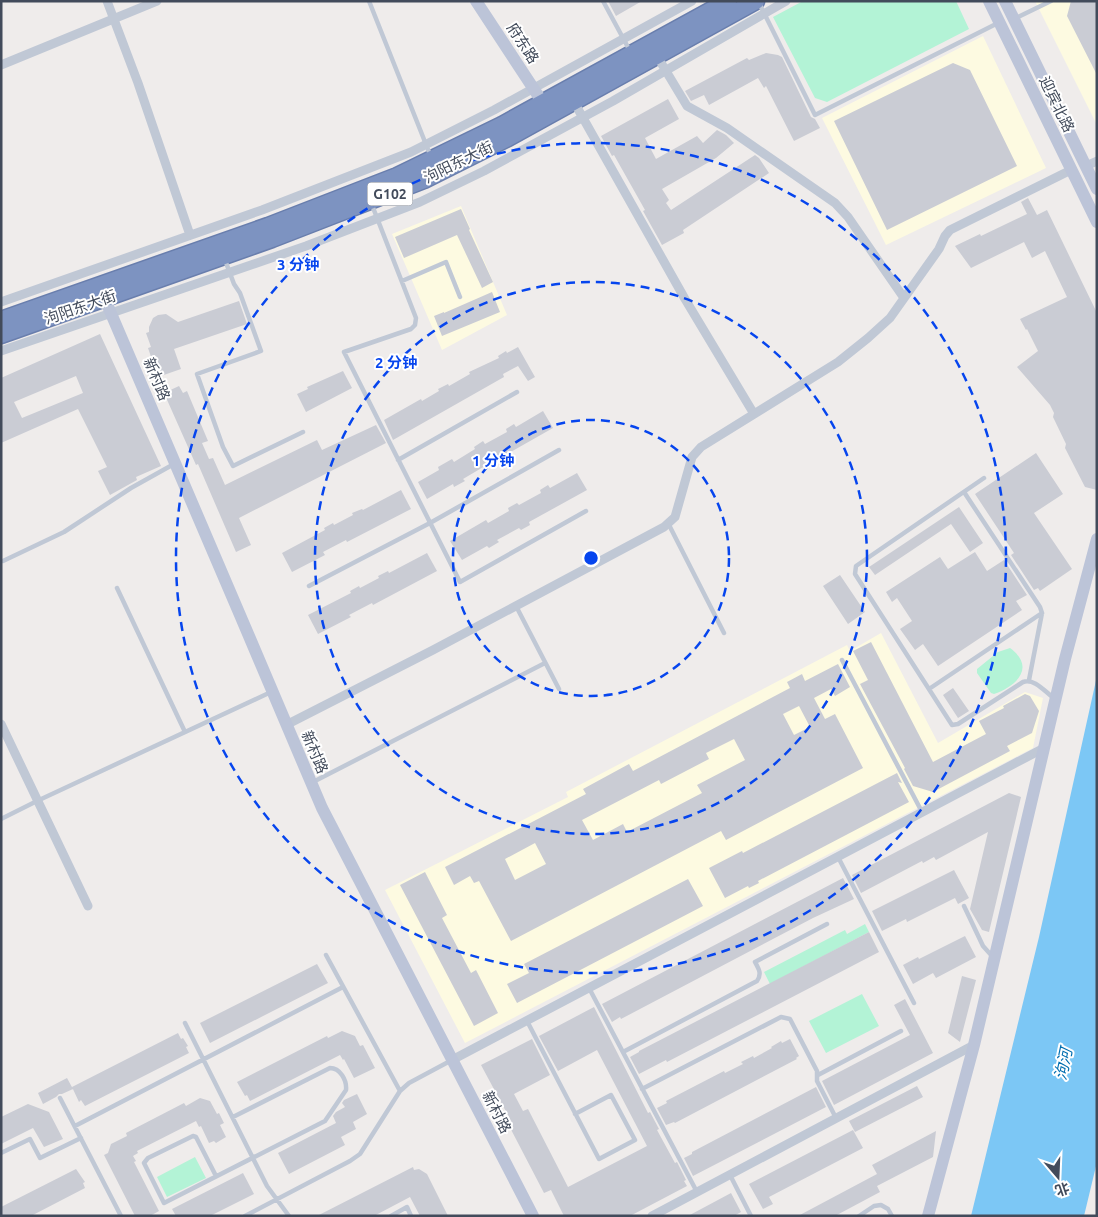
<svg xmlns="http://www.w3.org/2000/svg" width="1098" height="1217" font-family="Ubuntu,'Noto Sans SC',sans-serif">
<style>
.commercial{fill:#fdfae1}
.green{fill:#b3f3d6}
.water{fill:#7cc7f5}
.building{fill:#caccd4;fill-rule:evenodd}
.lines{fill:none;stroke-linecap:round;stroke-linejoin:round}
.highway-casing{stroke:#697ead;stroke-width:19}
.lane{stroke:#c0c8d5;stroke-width:4.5}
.street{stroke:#c0c8d5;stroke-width:9}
.secondary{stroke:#bcc4d8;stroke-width:12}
.highway{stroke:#7d93c1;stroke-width:16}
.ring{fill:none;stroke:#0645ee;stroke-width:2.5;stroke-dasharray:9 6}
.labels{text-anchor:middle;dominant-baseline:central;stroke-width:4;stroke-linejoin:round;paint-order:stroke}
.shield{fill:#fff;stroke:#7b818c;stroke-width:1}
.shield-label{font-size:14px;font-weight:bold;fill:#424b5b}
.street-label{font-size:15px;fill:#424b5b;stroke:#fff}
.water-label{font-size:16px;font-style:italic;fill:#006eb0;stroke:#fff}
.centre{fill:#0645ee;stroke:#fff;stroke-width:2.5}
.ring-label{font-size:15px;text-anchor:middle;font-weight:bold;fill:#0645ee;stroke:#fff;stroke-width:4;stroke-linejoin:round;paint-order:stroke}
</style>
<rect width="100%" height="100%" fill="#efeceb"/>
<!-- commercial -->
<path class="commercial" d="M1035,1H1097V125Z
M983,36L1046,168L886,245L822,118Z
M461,206L507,315L442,350L392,234Z
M881,633L938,743L1025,692L1043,698L1033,748L465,1043L385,890L568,797L566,792L847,645L850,651Z"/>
<!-- green -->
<path class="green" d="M803,1H956L969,29L827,102L815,98L773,17Z
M1010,648C1036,667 1017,686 994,694L991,693L977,673V669L998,652Z
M865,924L869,932L770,984L764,972L845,930L847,934Z
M862,994L879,1026L826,1053L809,1021Z
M195,1157L206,1178L167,1197L157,1177Z"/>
<!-- water -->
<path class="water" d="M1097,676V1162L1084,1216H971L1039,937Z"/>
<!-- building -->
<path class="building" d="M608,1H642L616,16Z
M1071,1H1097V75L1067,16Z
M766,53L778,55L782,57L811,117L815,119L820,128L794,141L766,86L764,88L758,78L709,105L704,95L691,101L685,91L747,58L749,60Z
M953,63L970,70L1017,166L887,230L834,121Z
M668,99L679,119L645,138L656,159L697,136L703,143L717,130L726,135L734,143L716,158L662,189L669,200L666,203L671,210L755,155L759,158L769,173L683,230L684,233L662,245L643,211L645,210L614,155L612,156L601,136Z
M1028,198L1037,215L1047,210L1097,313V490L1085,487L1065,448L1066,444L1053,417L1054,413L1050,405L1017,367L1038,351L1027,329L1026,330L1020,319L1067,297L1045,251L1032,258L1024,242L971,268L955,246L980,234L981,236L1027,214L1021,202Z
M461,209L470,229L469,230L493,282L482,288L457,235L404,258L395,237Z
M492,292L500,312L442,336L434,316L444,312V313Z
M239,301L247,324L174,349L181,369L158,377L148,348L151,347L146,333L149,332V327L153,318L158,315L166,314L178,322Z
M100,334L161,466L136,477L137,480L110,495L98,471L107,467L78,409L1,443V378ZM76,376L83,393L22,418L14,402Z
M518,347L535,377L528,381L518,366L503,374L504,377L393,440L384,420L421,399L422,401L439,391L438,389L448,384L449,386L470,374L469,372L499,358L498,356L506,351L507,353Z
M343,371L352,388L306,412L297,394L308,389L307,387Z
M179,386L183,393L187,391L208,441L202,443L209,459L213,458L225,485L317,440L322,450L376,425L386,443L239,518L251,545L236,552L198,464L196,465L164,393Z
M543,411L553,428L495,461L496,463L487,469L485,466L463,479L465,481L454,487L453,484L427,499L418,482L439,470L438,467L452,459L454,462L475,449L474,447L483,441L485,444L507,432L506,429L514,424L516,427Z
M1036,453L1063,494L1034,513L1072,569L1040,591L1038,588L1034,590L1011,555L1014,553L975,494Z
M577,473L587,490L529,522L530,525L521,530L519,528L497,540L499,542L489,548L487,546L462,560L450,541L486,520L488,523L509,511L508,508L517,503L519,505L541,493L540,490L548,485L550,488Z
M401,490L411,509L347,542L346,540L323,552L325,555L292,572L282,553L325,530L324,528L333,523L334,525L353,515L352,513L362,509L363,510Z
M959,507L983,543L970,552L951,524L875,575L869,567Z
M975,552L987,571L1004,560L1027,595L1016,601L1022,610L938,666L923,644L915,650L900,629L912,621L897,598L892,602L886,592L940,557L948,569Z
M427,553L437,571L373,605L372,603L349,615L351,617L318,634L308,615L351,593L350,591L359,586L360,588L379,578L378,576L388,571L389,573Z
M840,575L865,612L848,624L823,586Z
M871,642L933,762L986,734L979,721L1004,708L1003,706L1025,694L1030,696L1039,711L1032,733L1007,746L1010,751L933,792L913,786L904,769L905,768L860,684L868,680L853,651Z
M838,664L850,687L835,696L831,689L814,698L825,719L835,714L863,768L726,840L721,831L511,941L479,881L474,883L470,876L454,885L445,867L586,794L583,789L629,764L633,771L790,688L787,682L802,674L805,681ZM799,706L810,727L794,735L783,714ZM734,739L745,760L697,785L702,793L627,832L623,824L593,840L582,820L659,780L661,784L709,759L706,753ZM535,843L546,864L515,880L505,859Z
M953,688L969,711L958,718L943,695Z
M897,773L902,783L898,782L909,802L758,881L759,883L749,888L748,886L725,898L709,868L742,851L743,853Z
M1009,793L1021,797L989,932L982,930L970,909L988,832L936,860L934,857L923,863L922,861L861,893L852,875Z
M954,870L969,898L958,904L955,898L907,922L906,919L882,931L872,911Z
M425,872L447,915L442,918L471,973L476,970L498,1013L474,1026L400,885Z
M843,878L854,899L813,918L621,1019L620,1017L612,1022L602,1004Z
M688,879L703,906L517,1003L507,984L529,973L524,964Z
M869,932L879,952L667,1062L666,1060L639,1074L630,1057L639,1052V1051Z
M965,936L976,957L936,978L933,973L913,984L903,965L918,957L919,959Z
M317,964L328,983L210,1043L200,1023Z
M962,976L976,980L960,1042L948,1033Z
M905,999L933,1053L834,1105L822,1081L910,1035L894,1005Z
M594,1007L648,1113L650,1112L659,1129L657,1130L675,1163L677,1162L686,1180L684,1181L687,1186L630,1216H564L551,1190L544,1193L506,1120L510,1119L481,1065L532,1039L550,1075L514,1094L523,1111L528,1109L568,1187L647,1146L597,1050L558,1071L539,1036Z
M342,1031L355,1036L360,1046L363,1045L375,1068L354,1078L344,1059L343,1060L340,1055L250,1101L247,1095L245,1096L237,1082L327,1036L328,1038Z
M178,1033L181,1039L183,1038L188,1046L186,1047L189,1053L85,1106L81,1100L79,1102L72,1087Z
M790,1039L799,1056L796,1058L797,1059L675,1123L674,1122L666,1125L657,1108L667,1103L666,1101L724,1071L725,1073L743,1064L741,1062L753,1056L754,1058L772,1048L771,1047L781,1041L782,1043Z
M67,1078L73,1089L62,1094H59L56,1097L43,1104L38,1093Z
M917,1086L923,1097L855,1132L849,1121Z
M816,1087L826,1107L693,1176L684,1158L692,1154V1152Z
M357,1094L367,1114L353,1122L356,1129L341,1137L345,1145L289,1174L278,1153L336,1123L333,1116L336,1112L345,1107L342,1103L344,1100Z
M200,1098L210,1101L217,1114L219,1113L224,1123L220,1125L226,1137L216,1143L214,1141L209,1143L201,1126L199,1127L196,1121L137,1151L138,1153L133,1156L136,1161L134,1162L159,1211L150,1216H135L104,1155L108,1153L111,1144L127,1136L126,1133L184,1103L186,1106Z
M28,1104L49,1112L63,1139L44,1147L33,1128L1,1144V1117Z
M853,1130L863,1148L769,1197L773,1204L763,1209L749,1184Z
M936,1131L933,1157L877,1186L880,1192L835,1216H798L877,1174L872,1165Z
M413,1167L414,1170L419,1169L427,1174L448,1216H420L410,1197L374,1216H317Z
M76,1169L85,1182L83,1183L85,1188L31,1216H1V1207Z
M243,1173L254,1194L210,1216H176L172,1209Z
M731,1193L741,1212L734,1216H688Z"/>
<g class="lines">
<!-- highway casing -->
<g class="highway-casing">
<path id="highway" d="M1,320L268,226L397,176L502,125L728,1
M1,335L272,239L424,180L508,138L756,1"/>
</g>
<!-- lane -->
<path class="lane" d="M369,1L431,157
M603,1L630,51
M759,3L815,115L998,23
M1016,18L1051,1
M372,205L416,318L415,325L411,329L344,352L460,582L586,511
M225,260L234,284L240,293L261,351L197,374L223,447L233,466L303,432
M402,281L446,262L460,297
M398,460L517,392
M984,478L856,566L855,574L952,725L958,724L1023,682C1035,678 1045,692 1055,699
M964,492L1040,607L1042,613L1029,680
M668,523L724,633
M3,561L64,532L131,488L174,464
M309,586L430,523L559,450
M117,588L185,732
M516,606L559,689
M842,660L922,812
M929,689L1042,613
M313,782L545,663
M1,819L37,801L271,692
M838,857L914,1003
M964,906L983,946L992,956
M326,955L400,1091
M589,988L697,1192
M527,1021L599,1159L635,1140L611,1095L575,1114
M185,1023L267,1186L289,1216
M623,1052L757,981C762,974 759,969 755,962L827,924
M818,1075L901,1031
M642,1089L781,1017L790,1019L817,1071V1081L836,1118
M60,1098L121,1216
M75,1126L343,987
M1,1153L30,1139L40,1158L81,1138
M730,1175L751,1216
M216,1176L196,1137L193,1136L148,1158L144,1163L164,1203L325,1121L346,1090C347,1080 340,1068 330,1068L233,1117
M245,1216L350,1161L360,1154L400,1091L409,1083L452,1060
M391,1216L407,1207L411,1216
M859,1216L874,1206L881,1205L888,1209L892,1216"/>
<!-- street -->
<path class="street" d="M107,1L138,83L190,235
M657,56L687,106L727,128L835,203L848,217L904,298
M1,65L157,1
M574,102L685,299L754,414
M1086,166L1097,161
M1,302L262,210L411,152L494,110L692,1
M1,351L306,246L420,202L484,171L613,101L786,1
M1,724L88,906
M286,725L433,650L664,527L675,517L692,457L701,447L838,362L868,338L890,318L939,249L945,236L950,230L1071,170
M452,1060L1044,748
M652,1216L974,1045"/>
<!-- secondary -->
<path class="secondary" d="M476,1L543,103
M989,1L1097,222
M1005,1L1097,189
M101,290L240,615L322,808L533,1216
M928,1216L974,1045L1065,659L1097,539"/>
<!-- highway -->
<use href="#highway" class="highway"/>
</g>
<!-- distance rings -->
<g class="ring">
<circle cx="591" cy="558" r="138"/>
<circle cx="591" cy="558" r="276"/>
<circle cx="591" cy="558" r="415"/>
</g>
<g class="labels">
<!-- shield labels -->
<rect class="shield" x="367.5" y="182.5" width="45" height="23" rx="4"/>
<g class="shield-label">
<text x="390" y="194">G102</text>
</g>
<!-- street labels -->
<g class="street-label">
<text transform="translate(523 43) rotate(57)">府东路</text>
<text transform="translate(1057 104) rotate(64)">迎宾北路</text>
<text transform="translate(458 162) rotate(-26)">泃阳东大街</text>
<text transform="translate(80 307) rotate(-19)">泃阳东大街</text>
<text transform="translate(157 379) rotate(67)">新村路</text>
<text transform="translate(315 752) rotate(67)">新村路</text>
<text transform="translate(497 1112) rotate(63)">新村路</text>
</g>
<!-- water labels -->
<g class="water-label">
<text transform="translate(1063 1064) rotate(-78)">泃河</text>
</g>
</g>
<circle cx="591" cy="558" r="8" class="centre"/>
<g class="ring-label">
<text x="298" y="270">3 分钟</text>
<text x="396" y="368">2 分钟</text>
<text x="493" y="466">1 分钟</text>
</g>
<!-- border -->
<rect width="1098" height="1217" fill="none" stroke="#424b5b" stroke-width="5"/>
<!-- north arrow -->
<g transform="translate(1058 1177) rotate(161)" stroke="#ffffff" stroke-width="4" paint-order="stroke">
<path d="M0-4L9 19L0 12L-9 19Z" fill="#424b5b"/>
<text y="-8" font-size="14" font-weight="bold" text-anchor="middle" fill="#424b5b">北</text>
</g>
</svg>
